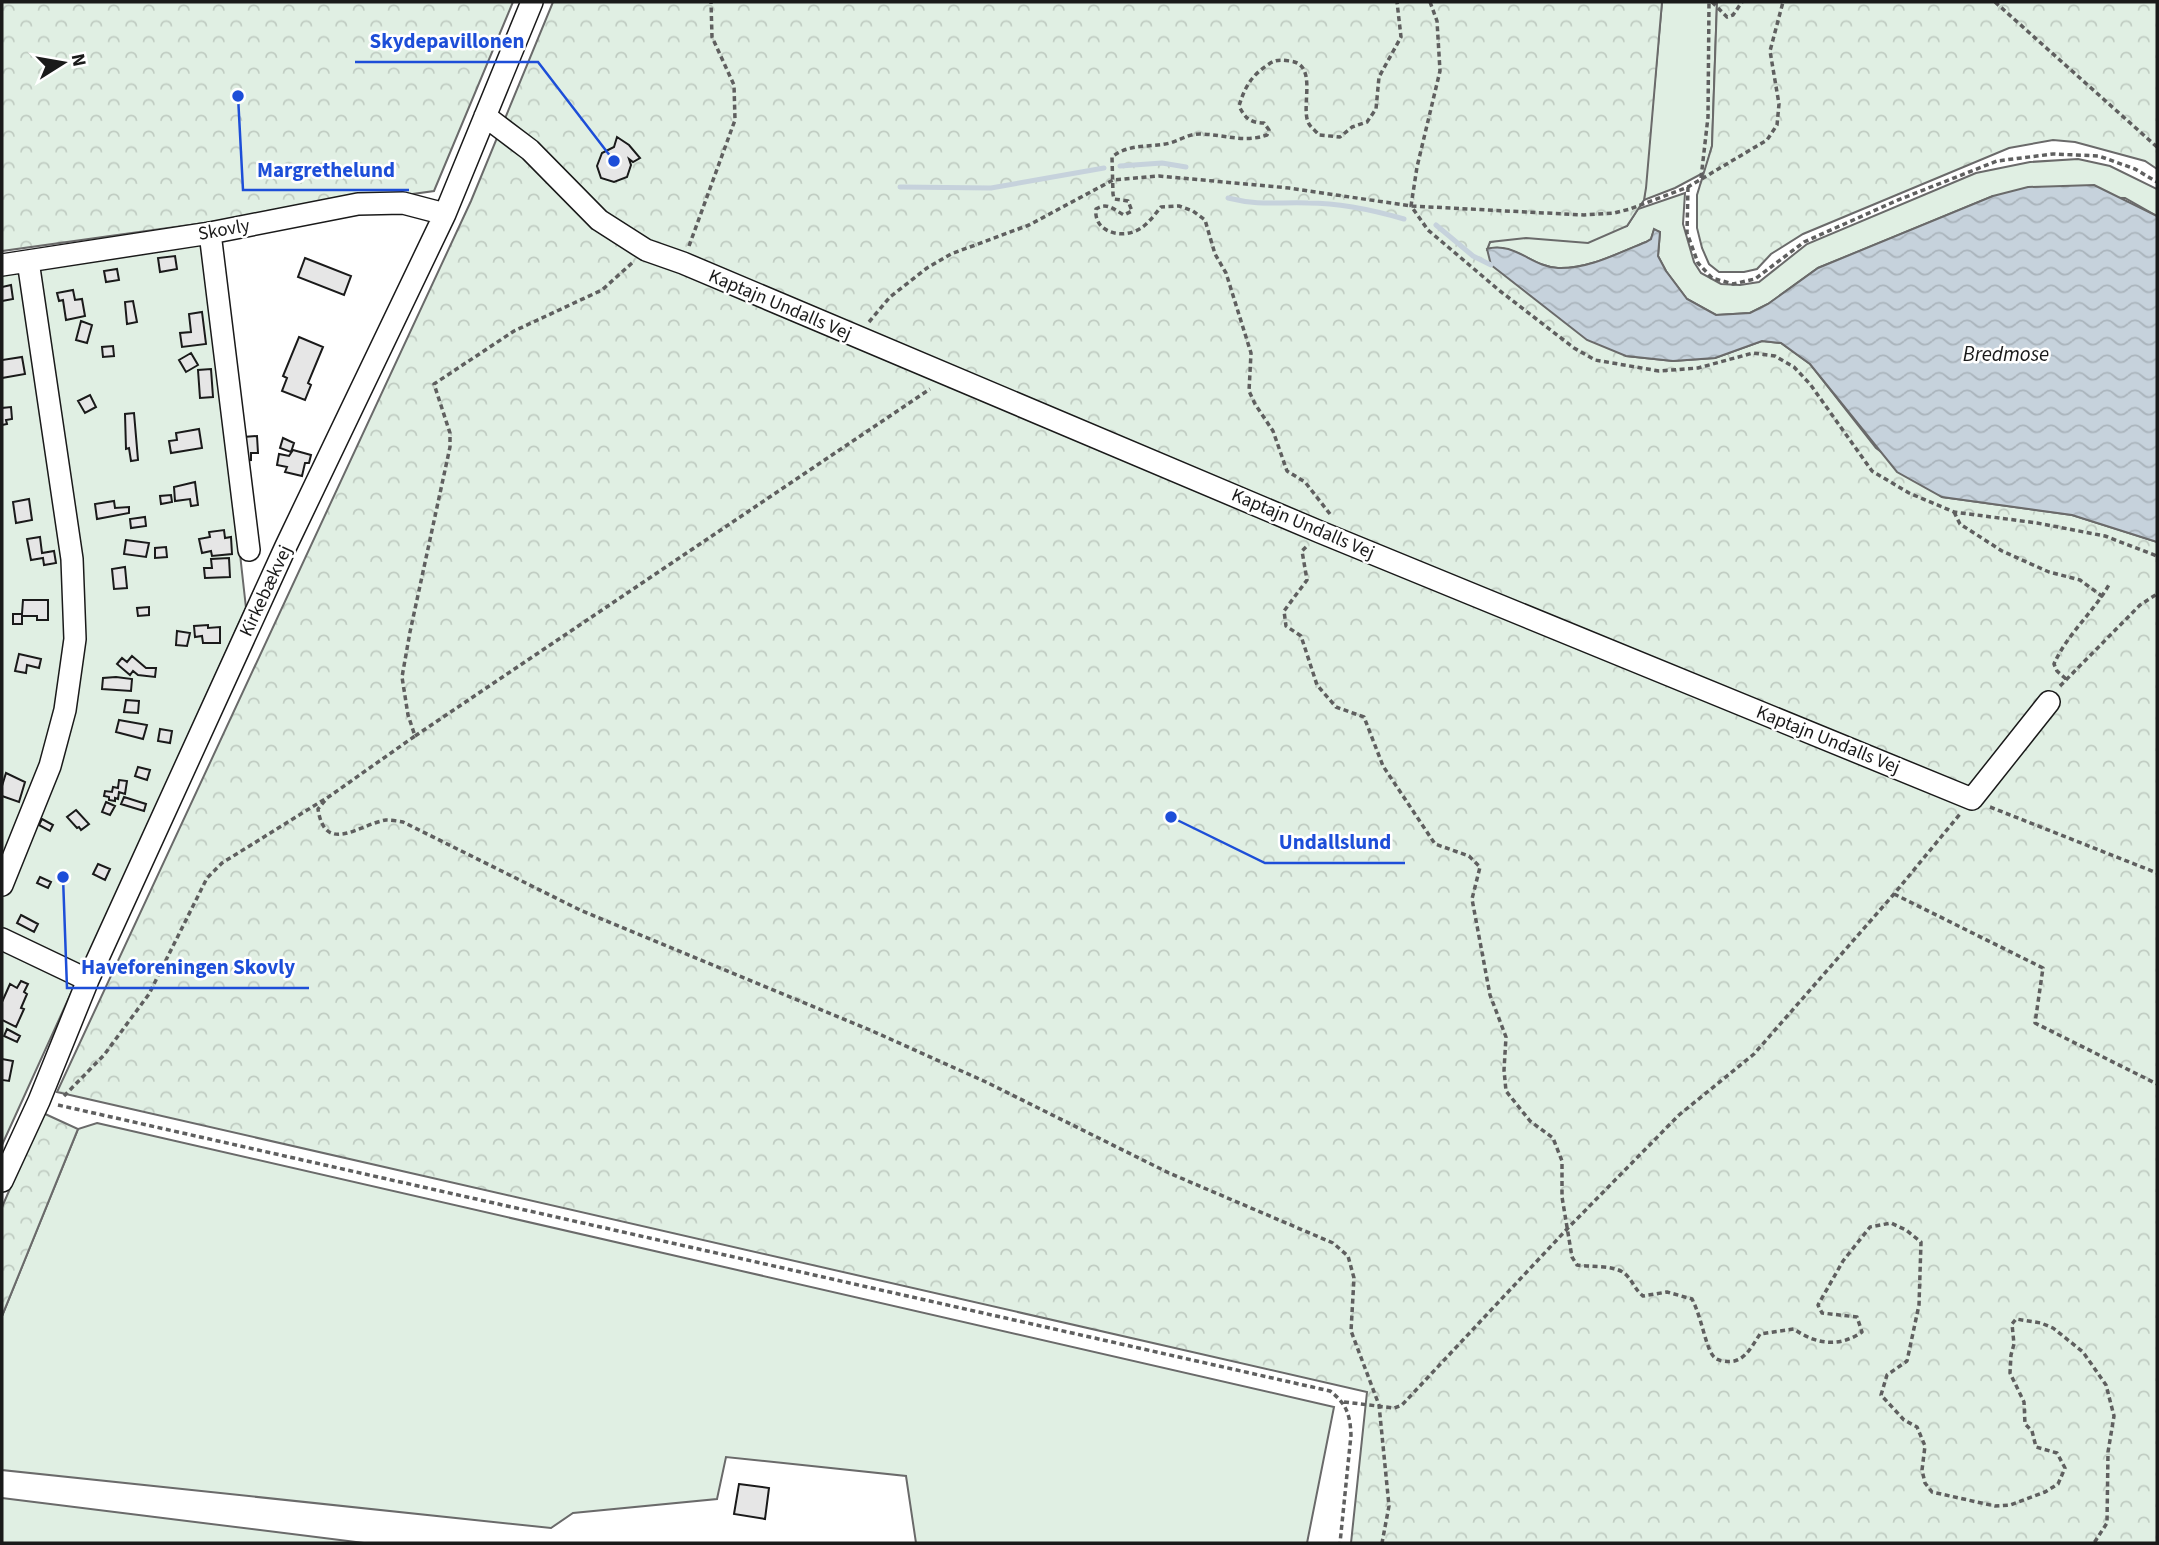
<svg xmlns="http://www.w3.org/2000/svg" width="2159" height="1545" font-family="'Source Sans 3',sans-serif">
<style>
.green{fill:#e0efe3;stroke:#6a6a6a;stroke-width:2}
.forest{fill:url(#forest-crowns);stroke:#6a6a6a;stroke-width:2}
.water{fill:url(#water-waves);stroke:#6a6a6a;stroke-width:2}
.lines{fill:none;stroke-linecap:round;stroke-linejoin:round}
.stream{stroke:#c6d2dc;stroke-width:5}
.building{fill:#e6e6e6;stroke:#1a1a1a;stroke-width:2}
.minor-casing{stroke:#1a1a1a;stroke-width:24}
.path{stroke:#5f5f5f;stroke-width:3.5;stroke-dasharray:5 3.5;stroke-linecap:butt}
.minor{stroke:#fff;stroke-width:21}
.labels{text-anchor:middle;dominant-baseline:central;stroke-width:5;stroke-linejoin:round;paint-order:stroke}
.street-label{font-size:19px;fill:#1a1a1a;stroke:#fff}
.water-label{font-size:21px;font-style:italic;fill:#1a1a1a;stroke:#fff}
.leader{fill:none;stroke:#1d4ed8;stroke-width:2.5}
.callout-dot{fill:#1d4ed8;stroke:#fff;stroke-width:2.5}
.callout-label{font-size:21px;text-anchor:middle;font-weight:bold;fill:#1d4ed8;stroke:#fff;stroke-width:5;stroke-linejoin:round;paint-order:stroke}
</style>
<defs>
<pattern id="forest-crowns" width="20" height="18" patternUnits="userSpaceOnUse" patternTransform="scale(1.75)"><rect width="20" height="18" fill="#e0efe3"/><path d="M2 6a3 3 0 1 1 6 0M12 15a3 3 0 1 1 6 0" fill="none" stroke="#c0ccc2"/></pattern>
<pattern id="water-waves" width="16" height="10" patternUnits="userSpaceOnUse" patternTransform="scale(1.75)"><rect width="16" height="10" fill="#c6d2dc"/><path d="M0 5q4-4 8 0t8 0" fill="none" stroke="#aab4bc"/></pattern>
</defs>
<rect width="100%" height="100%" fill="#fff"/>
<!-- green -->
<path class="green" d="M1662,2H1717L1712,146L1705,172L1675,188L1644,200Z
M2078,159L2110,166L2157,189V216L2125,198L1993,196L1818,268L1768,304L1750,313L1716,315L1687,299L1666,271L1658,256L1660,232L1654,230L1651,239L1646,242C1618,253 1589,269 1558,268C1532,267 1514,242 1487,249L1490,242L1509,238L1627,226L1638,209L1685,193L1683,224L1694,262L1701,273L1721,284L1740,285L1759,282L1807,244L1976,173L2030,162Z
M205,239L246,608L2,1145V271Z
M97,1123L1334,1407L1307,1543H916L906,1476L726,1457L717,1499L573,1513L551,1528L2,1470V1316L78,1129Z
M2,1498L364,1543H2Z"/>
<!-- forest -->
<path class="forest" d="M2,2H513L434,191L2,251Z
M553,2H1662L1646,188L1644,200L1627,226L1588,243L1526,238L1490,242L1487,250L1626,356L1673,361L1715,358L1762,341L1781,343L1810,364L1876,448L1942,497L2072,515L2157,542V1543H1351L1367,1392L57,1092L471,201Z
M1717,2H2157V169L2145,161L2075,142L2053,140L2009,148L1803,234L1771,254L1757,269L1744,272H1719L1709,264L1702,248L1697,228V195L1712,146Z
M43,1113L78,1129L2,1316V1207Z"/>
<!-- water -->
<path class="water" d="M2094,185L2157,216V542L2072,515L1942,497L1897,472L1810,364L1781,343L1762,341L1715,358L1673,361L1626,356L1587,340L1491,265L1487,249C1514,241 1532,267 1558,268C1589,269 1618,253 1646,242L1651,239L1654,229L1660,232L1658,256L1666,271L1687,299L1716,315L1750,313L1768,304L1818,268L1993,196L2028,187Z"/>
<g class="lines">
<!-- stream -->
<path class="stream" d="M1120,166L1162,163L1186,167
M900,187L991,188L1104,168
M1228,198C1260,206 1277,202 1308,203C1341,203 1373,210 1404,219
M1436,225L1473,256L1491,265"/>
</g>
<!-- building -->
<path class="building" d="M617,137L629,145L640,158L633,162L629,159L631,165L627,177L614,182L601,178L597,166L602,153L614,147Z
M175,256L177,269L160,272L158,258Z
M305,258L351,276L344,295L298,277Z
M117,269L119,280L106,282L104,271Z
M11,285L13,299L2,301V287Z
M73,290L75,300L82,299L85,316L66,320L63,300L59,301L57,293Z
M133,301L137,322L127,324L125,302Z
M202,312L206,344L182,347L180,333L191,332L189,314Z
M81,321L92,325L87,343L76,340Z
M299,337L323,347L308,383L311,385L305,400L282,391L287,378L283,376Z
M113,346L114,356L103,357L102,347Z
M191,353L198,365L186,372L179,360Z
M22,357L25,374L2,378V360Z
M211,369L213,397L200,398L198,370Z
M90,395L96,407L85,413L78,401Z
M11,407L12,419L6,420L7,424L2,425V408Z
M134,413L138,460L131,461L129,448L126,449L125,414Z
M199,429L202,448L171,453L169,441L177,440L176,433Z
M257,436L258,453H251V460L241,461L243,437Z
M283,438L294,443L291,452L280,448Z
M293,450L311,455L309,463H305L302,476L285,472L287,467L277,465L279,454L289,456Z
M195,482L198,505L191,506L190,499L175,501L174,487Z
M171,495L172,502L161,504L160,496Z
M29,499L32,520L16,523L13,502Z
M114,501L115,508L129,507V513L97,519L95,504Z
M145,517L146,526L131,528L130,519Z
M224,530L225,538L231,537L232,554L212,556L211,551L202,553L199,539L210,537L209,532Z
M40,537L42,553L54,551L56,563L44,565L43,558L31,560L27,539Z
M126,540L149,543L146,557L124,554Z
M166,547L167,557L155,558V548Z
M229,558L230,577L205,578L204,568H212L211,559Z
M125,567L127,588L114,589L112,569Z
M23,600H48V620H37V616H22V624H13V614H22Z
M149,607V615L138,616L137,608Z
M208,625V628L220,627V643H203L202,636L195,637L194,626Z
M177,631L190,633L187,646L176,645Z
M19,654L41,659L39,668L27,665L26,673L15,671Z
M132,656L146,668H156L155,677L138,675L133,671L130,675L117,664L122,658L127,662Z
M116,677L132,679L131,691L102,689L103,678Z
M126,700L139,701L138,713L124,712Z
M119,720L147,725L143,739L116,732Z
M160,729L172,731L170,743L158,741Z
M138,767L150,770L147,780L135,776Z
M6,773L25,782L19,802L2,796V786Z
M119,780L127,781L125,794L119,792L118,799L115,798V801L109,800V797L104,796L105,791L112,792L113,787L118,788Z
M124,797L146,804L144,811L121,804Z
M106,802L115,806L110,815L102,812Z
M76,810L89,824L81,830L79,827L77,828L67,817Z
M42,819L53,825L50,831L39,825Z
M98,864L110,869L105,880L93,874Z
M40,877L51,882L48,888L37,883Z
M21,915L38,924L34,932L17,923Z
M21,981L28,984L24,992L27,994L21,1008L24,1009L16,1027L2,1020V1002L10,984L17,988Z
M7,1029L20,1036L17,1042L4,1036Z
M2,1059L13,1061L9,1081L2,1080Z
M739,1484L769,1488L765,1519L734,1514Z"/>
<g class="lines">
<!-- minor casing -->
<g class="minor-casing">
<path id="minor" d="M485,116L530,150L599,220L646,250L683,263L1320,532L1972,799L2049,702
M210,233L249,550
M2,265L210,233L358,204L403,203L445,214
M2,885L50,766L65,710L75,639L72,559L28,261
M2,939L88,980
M2,1181L39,1101L88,980L286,546L445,214L532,2"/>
</g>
<!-- path -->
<path class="path" d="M1430,2L1437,21L1440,71L1417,167L1411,206L1428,230L1500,291L1574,348L1595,360L1659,371L1698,368L1753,353L1775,356L1794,367L1810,384L1872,471L1909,493L1954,512L2037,523L2105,536L2157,556
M1712,2L1727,17L1733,15L1742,2
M1995,2L2157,147
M1701,178L1708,117L1709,2
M1688,187L1687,233L1698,263L1712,278L1733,284L1755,279L1804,242L1898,200L1997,161L2053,154L2099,156L2135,169L2157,182
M689,246L735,120L734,85L712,37L711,2
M632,263L602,290L514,331L434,384L450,433V447L410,632L402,677L408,715L415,736L327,798L318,809C325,856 360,824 386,820C391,820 398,821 403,822L580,910L870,1030L986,1082L1169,1173L1333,1243L1348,1256L1354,1278L1351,1331L1379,1405L1389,1506L1382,1543
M869,322L890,297L927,268L951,254L1029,225L1113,180L1159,176L1289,188L1411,206L1584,215L1614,213L1630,209L1688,187L1767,140L1777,125L1779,104L1770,51L1783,2
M1954,512L1960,524L2002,551L2049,572L2080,580L2103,597
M1330,514L1305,482L1287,471L1273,431L1255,404L1249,391L1251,353L1226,273L1215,254L1205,220L1193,211L1179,206L1161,207C1155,214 1149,223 1141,228C1124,240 1093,233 1096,209C1107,202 1113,209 1124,215L1132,211L1128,201L1114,199L1113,194L1112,157C1129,143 1150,148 1170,143C1181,140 1190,133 1202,134C1226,135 1244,143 1267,135L1269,130L1264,123C1250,123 1245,118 1239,106C1245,86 1252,75 1269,64C1276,59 1282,60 1290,61C1318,64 1301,105 1308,122C1310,127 1316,131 1319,135L1340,137L1352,127L1367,122L1376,109L1379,77L1401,37L1397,2
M1306,547L1302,551L1307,580L1284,611L1286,626L1301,636L1317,685L1336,707L1364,717L1383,766L1435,844L1469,856L1480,867L1472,899L1490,995L1506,1037L1504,1070L1506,1091L1530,1121L1553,1138L1562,1161V1197L1572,1257L1577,1265C1590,1267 1614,1265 1624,1273C1632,1279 1635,1290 1643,1296L1667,1292L1692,1299C1701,1317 1703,1334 1710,1351C1713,1357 1716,1360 1723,1361C1743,1365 1750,1349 1760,1334L1794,1329C1815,1344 1839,1348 1862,1332L1857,1317L1822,1313L1818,1305L1843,1261L1870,1227L1891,1223L1906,1230L1921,1242L1919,1305L1907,1361L1887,1375L1881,1395L1904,1420L1917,1427L1925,1446L1922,1470L1925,1483L1932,1492L1995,1506L2010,1505L2045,1492L2058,1484L2065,1468L2057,1453L2036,1447L2032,1431L2025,1424L2024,1402L2010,1373L2011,1355L2014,1344L2012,1324L2016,1319L2041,1323L2053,1328L2083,1352L2106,1385L2114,1416L2108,1452L2107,1523L2094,1543
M2066,679L2057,671L2054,664C2067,634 2094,612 2110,583
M2060,686L2140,605L2157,594
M415,736L930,389
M1990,807L2157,873
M1894,894L2043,968L2035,1023L2157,1084
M64,1096L104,1055L149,994L207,878L222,863L325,799
M58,1105L1330,1391C1347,1404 1350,1415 1351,1435L1340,1543
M1344,1402L1394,1408L1402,1405L1568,1228L1679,1115L1754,1054L1894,894L1960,814"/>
<!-- minor -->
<use href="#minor" class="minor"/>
</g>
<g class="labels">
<!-- street labels -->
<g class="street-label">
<text transform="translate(224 230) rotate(-10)">Skovly</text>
<text transform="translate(780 305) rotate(23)">Kaptajn Undalls Vej</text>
<text transform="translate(1303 524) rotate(23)">Kaptajn Undalls Vej</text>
<text transform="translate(266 591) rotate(-65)">Kirkebækvej</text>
<text transform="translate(1828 740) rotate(22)">Kaptajn Undalls Vej</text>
</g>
<!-- water labels -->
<g class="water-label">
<text x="2006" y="354">Bredmose</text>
</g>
</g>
<!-- callouts -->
<path class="leader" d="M614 161L538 62H355M238 96L243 190H409M1171 817L1265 863H1405M63 877L67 988H309"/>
<g class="callout-dot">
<circle cx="614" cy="161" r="7"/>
<circle cx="238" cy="96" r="7"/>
<circle cx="1171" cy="817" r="7"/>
<circle cx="63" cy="877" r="7"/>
</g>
<g class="callout-label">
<text x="447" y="48">Skydepavillonen</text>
<text x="326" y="177">Margrethelund</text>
<text x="1335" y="849">Undallslund</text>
<text x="188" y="974">Haveforeningen Skovly</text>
</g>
<!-- border -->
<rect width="2159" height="1545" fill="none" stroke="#1a1a1a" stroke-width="7"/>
<!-- north arrow -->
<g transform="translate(63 63) rotate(79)" stroke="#ffffff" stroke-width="5" paint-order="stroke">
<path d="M0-5L12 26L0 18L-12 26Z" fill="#1a1a1a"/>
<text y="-10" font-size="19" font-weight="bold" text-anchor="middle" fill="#1a1a1a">N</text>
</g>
</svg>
